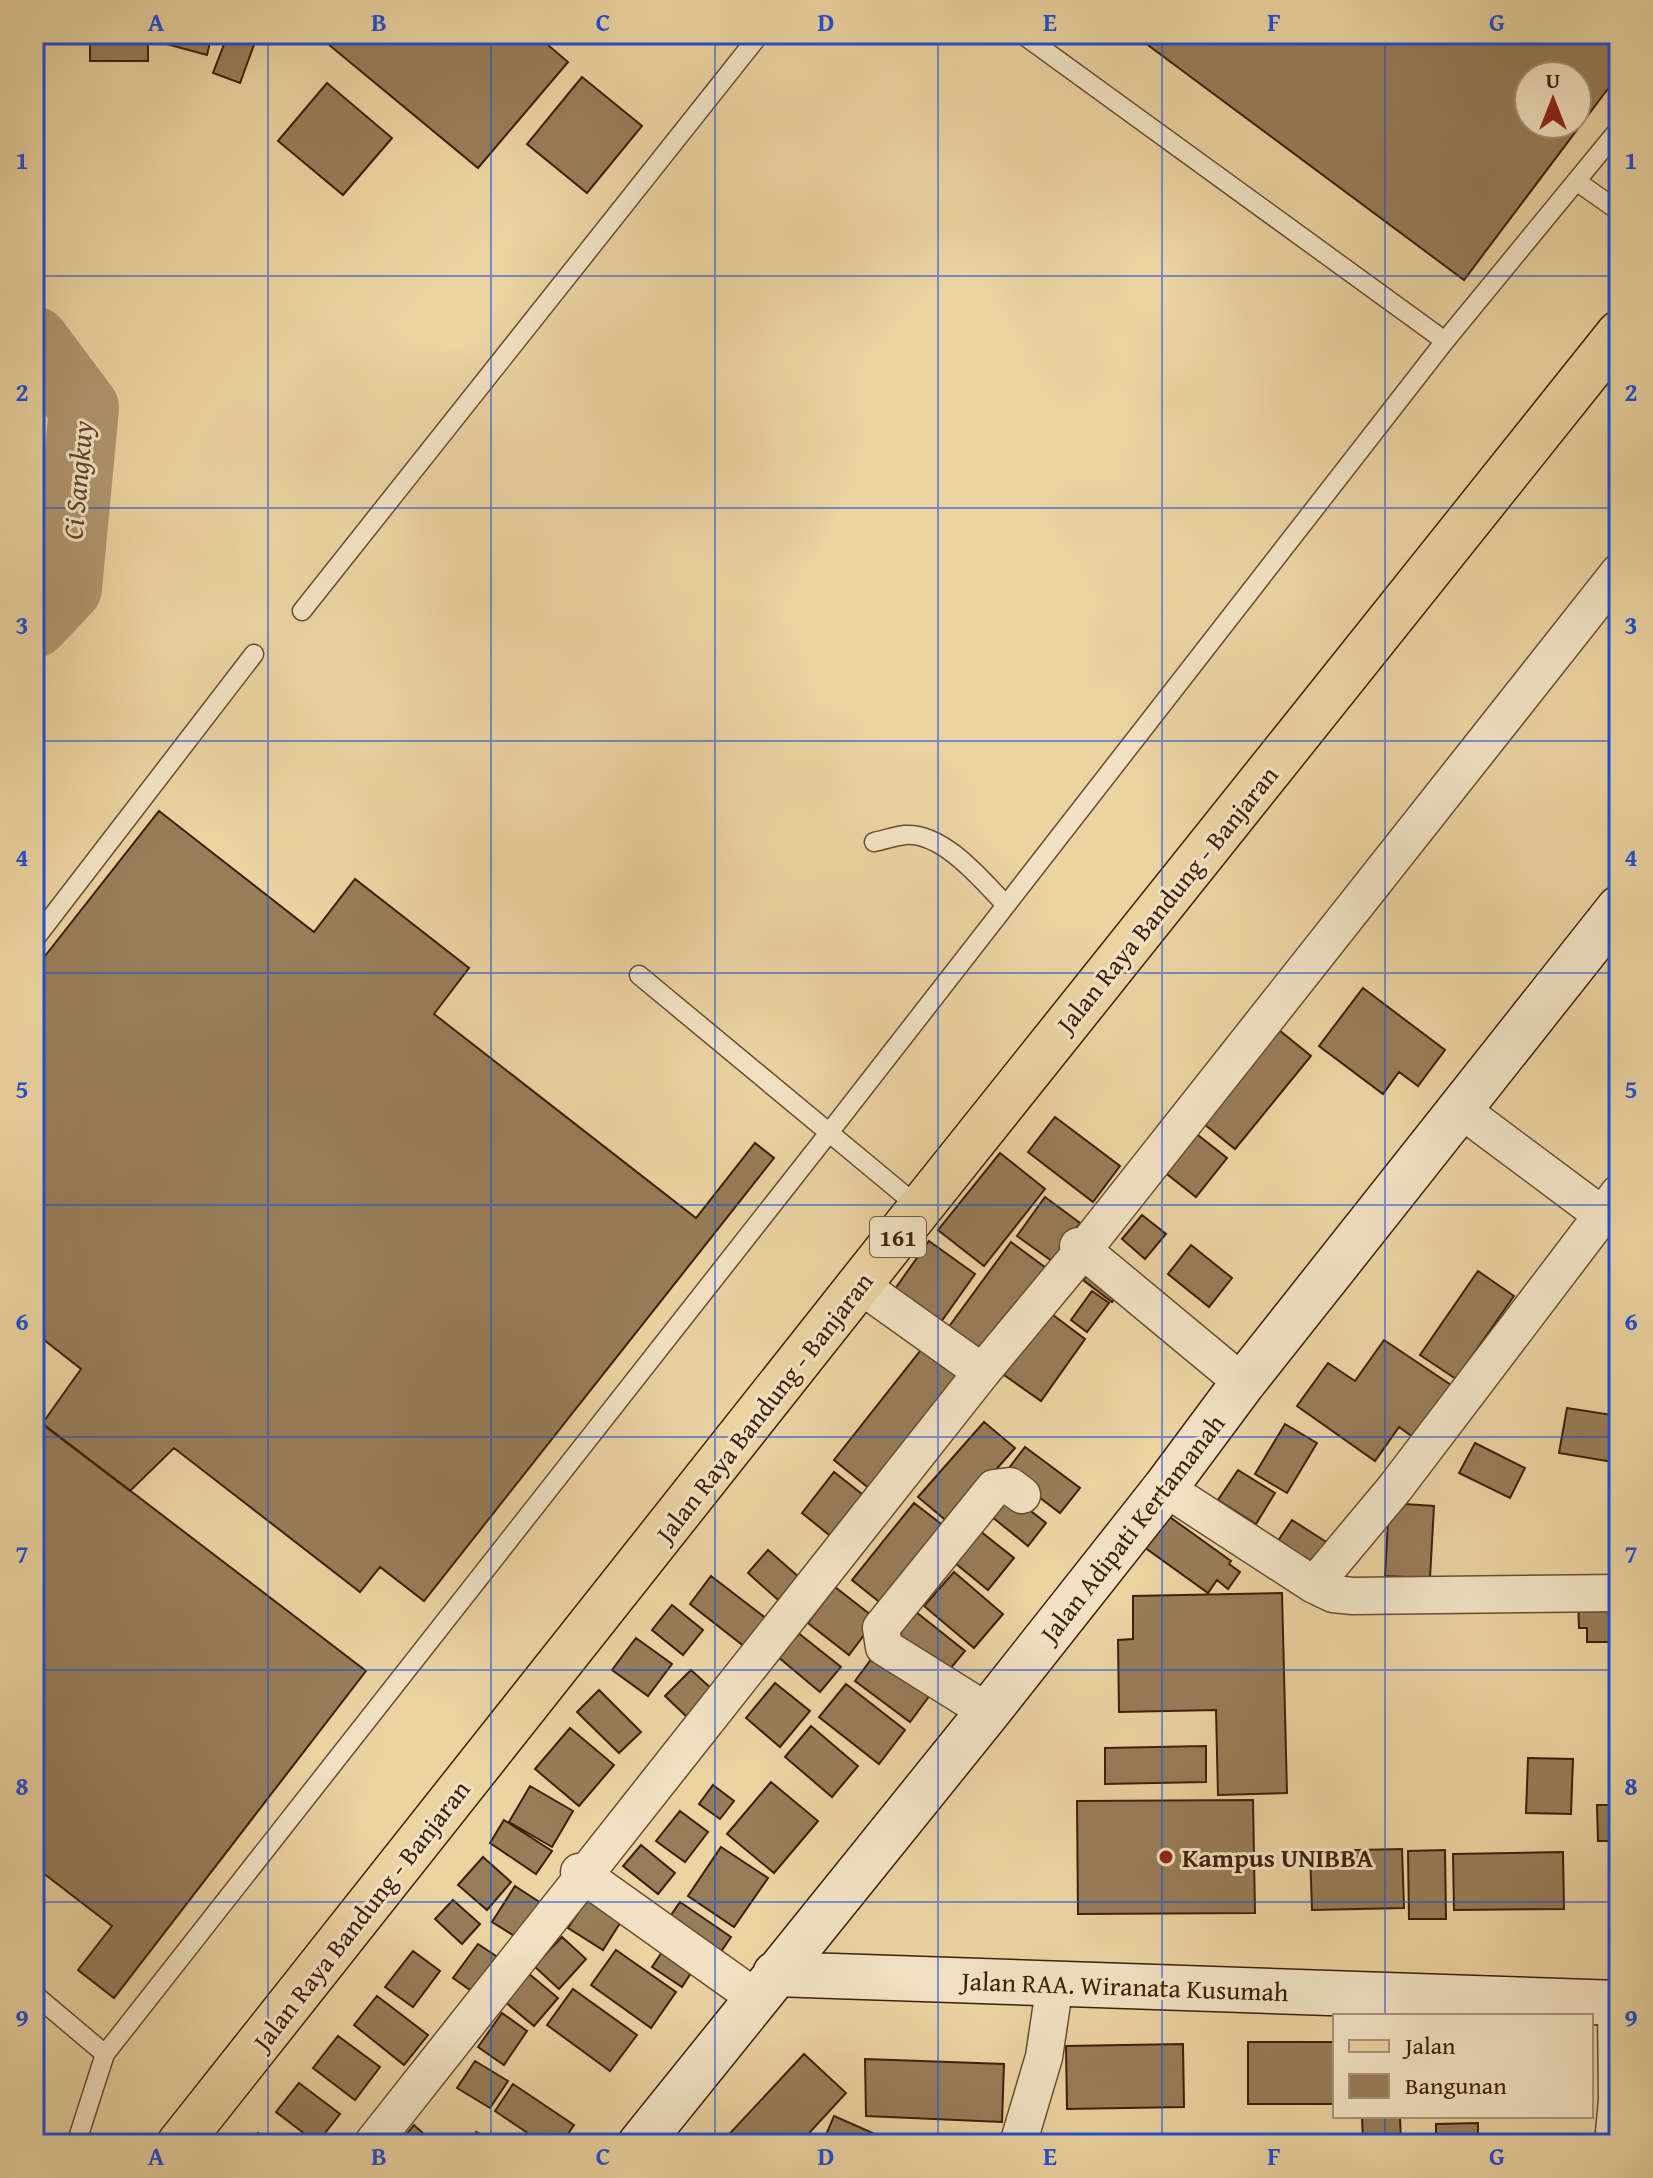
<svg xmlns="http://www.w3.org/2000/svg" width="1653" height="2178" font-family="'Gentium Book Plus',serif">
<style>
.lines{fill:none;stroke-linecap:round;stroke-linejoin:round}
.river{stroke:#b0966e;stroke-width:70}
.building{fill:#977d59;stroke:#3d1f0a;stroke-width:2;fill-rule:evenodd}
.lane-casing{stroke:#684c30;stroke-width:21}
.street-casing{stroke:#684c30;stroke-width:39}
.secondary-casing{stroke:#3d1f0a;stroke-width:47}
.primary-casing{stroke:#3d1f0a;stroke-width:47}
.lane{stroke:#f2e2c3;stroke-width:18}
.street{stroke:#f2e2c3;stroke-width:36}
.secondary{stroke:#f2e2c3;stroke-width:44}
.primary{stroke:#ebd3a2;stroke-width:44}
.grid{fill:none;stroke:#1d4ed8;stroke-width:2;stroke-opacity:0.55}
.poi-dot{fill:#8f2418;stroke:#f2e2c3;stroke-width:3}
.labels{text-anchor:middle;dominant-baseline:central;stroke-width:6;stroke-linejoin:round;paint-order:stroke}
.shield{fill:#f2e2c3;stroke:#735a42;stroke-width:2}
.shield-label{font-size:24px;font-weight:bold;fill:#3d1f0a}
.street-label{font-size:26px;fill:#3d1f0a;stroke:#f2e2c3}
.poi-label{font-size:26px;font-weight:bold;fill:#3d1f0a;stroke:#f2e2c3;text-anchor:start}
.water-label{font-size:28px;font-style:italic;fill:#604328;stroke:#f2e2c3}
.neatline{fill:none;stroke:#1d4ed8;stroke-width:3}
.grid-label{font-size:26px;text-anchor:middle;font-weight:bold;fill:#1d4ed8}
</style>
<rect width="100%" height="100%" fill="#ebd3a2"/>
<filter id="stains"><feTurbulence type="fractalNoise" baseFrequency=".0025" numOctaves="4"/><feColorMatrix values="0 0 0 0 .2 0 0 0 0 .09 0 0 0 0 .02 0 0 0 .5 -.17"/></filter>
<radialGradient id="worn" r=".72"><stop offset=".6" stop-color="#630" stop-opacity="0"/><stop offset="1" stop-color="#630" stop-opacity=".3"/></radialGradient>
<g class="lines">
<!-- river -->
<path class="river" d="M34,341L84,408L67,588L34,623"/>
</g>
<!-- building -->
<path class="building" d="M161,34H212L207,55L159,42Z
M228,34H258L240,83L213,73Z
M325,34H535L568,62L478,168L322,39Z
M1133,34H1619V74L1464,280ZM1529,76H1577V124H1529Z
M90,38H148V61H90Z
M582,77L642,126L587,193L527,144Z
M327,83L392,138L343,195L278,141Z
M159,811L314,932L355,879L469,968L434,1014L696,1218L755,1143L774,1158L424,1601L380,1567L360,1592L174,1448L130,1491L42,1424L81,1369L34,1332V970Z
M1363,988L1445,1050L1418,1086L1399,1072L1383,1094L1319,1046Z
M1274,1026L1311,1056L1235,1149L1198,1119Z
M1055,1117L1120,1166L1093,1202L1028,1152Z
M1189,1128L1227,1158L1196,1197L1158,1167Z
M1000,1153L1045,1189L984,1266L938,1230Z
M1045,1197L1080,1223L1052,1261L1017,1236Z
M1142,1215L1166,1234L1145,1259L1122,1239Z
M929,1241L975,1274L936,1329L890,1296Z
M1011,1242L1046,1268L979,1357L945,1332Z
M1191,1245L1232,1278L1209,1307L1168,1274Z
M1097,1264L1125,1285L1112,1302L1083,1280Z
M1478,1271L1514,1296L1456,1379L1420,1355Z
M1092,1291L1109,1303L1087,1332L1071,1320Z
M1049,1312L1085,1339L1041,1401L1004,1375Z
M1384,1340L1454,1387L1417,1440L1399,1427L1375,1461L1297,1406L1328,1363L1355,1381Z
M928,1341L969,1374L875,1493L834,1460Z
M1567,1408L1619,1416V1463L1559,1453Z
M34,1417L366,1671L114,1998L78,1970L112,1926L34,1866Z
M984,1422L1015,1448L949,1523L918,1497Z
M1285,1424L1317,1443L1287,1493L1255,1474Z
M1475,1443L1525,1468L1510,1498L1459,1473Z
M1025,1447L1080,1488L1060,1513L1006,1472Z
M1238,1470L1275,1493L1256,1524L1218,1500Z
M834,1472L872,1502L839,1543L802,1513Z
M1004,1490L1046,1523L1028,1546L986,1512Z
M914,1503L949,1530L887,1608L852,1580Z
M1389,1503L1434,1506L1430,1578L1385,1576Z
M1167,1515L1231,1561L1229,1564L1240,1572L1228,1589L1217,1580L1208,1593L1144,1547Z
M1292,1520L1331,1545L1311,1575L1273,1548Z
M975,1527L1014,1558L988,1590L949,1558Z
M768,1550L807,1584L786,1607L748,1573Z
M954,1572L1003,1614L974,1648L924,1606Z
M711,1576L767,1619L745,1647L690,1604Z
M835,1587L876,1619L849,1655L808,1623Z
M1282,1593L1287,1793L1218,1795L1216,1710L1119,1712L1118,1640L1133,1639V1596Z
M1619,1599V1642H1587V1628H1579L1578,1600Z
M672,1605L703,1630L683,1655L652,1630Z
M911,1608L965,1651L945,1675L892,1632Z
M797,1632L841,1667L820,1692L777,1656Z
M636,1638L672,1664L648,1696L612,1670Z
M878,1650L933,1691L910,1722L855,1681Z
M691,1670L713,1690L687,1717L665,1696Z
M775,1683L810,1711L780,1747L746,1718Z
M846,1684L905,1730L879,1764L819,1717Z
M599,1690L641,1732L619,1753L577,1712Z
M811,1726L858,1766L832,1797L785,1757Z
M570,1728L614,1765L579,1806L535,1769Z
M1206,1746V1782L1105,1784V1748Z
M1528,1758L1573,1759L1571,1814L1526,1813Z
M771,1782L818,1821L774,1873L727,1834Z
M713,1785L734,1801L720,1819L699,1804Z
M530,1786L573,1811L552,1847L509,1822Z
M1253,1800L1255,1913L1078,1914L1077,1801Z
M1597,1805H1619V1841H1598Z
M680,1811L708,1832L685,1862L656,1841Z
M504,1820L552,1851L536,1874L490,1843Z
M641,1845L675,1873L658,1894L623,1866Z
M721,1847L768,1878L734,1927L688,1896Z
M1402,1849L1404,1908L1312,1910L1310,1851Z
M1445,1850L1446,1919H1409L1408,1851Z
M1563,1852L1564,1909L1454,1910L1453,1854Z
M483,1857L511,1882L487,1910L458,1885Z
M515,1886L547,1907L524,1942L492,1922Z
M593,1890L627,1912L603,1950L568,1928Z
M453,1900L480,1924L462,1944L435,1919Z
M680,1902L731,1937L718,1956L667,1921Z
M562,1937L586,1959L559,1989L534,1966Z
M668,1943L698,1962L682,1987L652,1967Z
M478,1944L508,1964L483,1999L453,1978Z
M616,1950L676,1992L651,2028L591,1985Z
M413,1951L440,1971L413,2007L385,1987Z
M528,1973L558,1998L534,2026L504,2001Z
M573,1989L637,2035L610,2071L547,2025Z
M377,1996L428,2035L404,2065L354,2025Z
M502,2013L527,2031L504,2065L478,2047Z
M338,2036L380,2067L355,2100L313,2068Z
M1248,2042H1335V2104H1248Z
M1183,2044L1184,2107L1067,2109L1066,2046Z
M804,2054L846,2093L799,2144H720Z
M865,2059L1004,2064L1002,2122L866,2116Z
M475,2061L508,2081L490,2108L457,2088Z
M299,2083L340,2114L317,2143L276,2112Z
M513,2084L574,2125L561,2144H544L495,2111Z
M834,2116L884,2138L881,2144H822Z
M1362,2116H1400L1401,2144H1363Z
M1478,2123V2144H1436V2124Z
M414,2125L435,2144H398Z
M476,2132L498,2144H469Z
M258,2133L269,2144H247Z"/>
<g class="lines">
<!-- lane casing -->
<g class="lane-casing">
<path id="lane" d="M1022,34L1445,341
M1576,181L1619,211
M302,611L760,34
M874,842C884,840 895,836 905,835C943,832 982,880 1006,905
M34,940L254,654
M639,975L920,1208
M34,1994L105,2054L76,2144
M105,2054L828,1134L1445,341L1619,129"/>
</g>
<!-- street casing -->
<g class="street-casing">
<path id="street" d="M1460,1109L1602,1215L1619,1220
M1084,1249L1078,1246L1243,1383
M860,1285L982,1372
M1165,1488L1314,1585L1333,1594L1353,1596L1619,1593
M1314,1585L1395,1488L1619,1193
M988,1712L884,1647L881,1628L994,1488L1010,1486L1022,1495
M584,1877L579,1872L756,1998
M372,2144L982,1372L1084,1249L1619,572
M1018,2144L1044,2057L1055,1983
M1613,2144L1617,2100L1616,2003"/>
</g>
<!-- secondary casing -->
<g class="secondary-casing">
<path id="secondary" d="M775,1974L1619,2003
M640,2144L988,1712L1165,1488L1243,1383L1619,908"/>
</g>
<!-- primary casing -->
<g class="primary-casing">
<path id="primary" d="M179,2144L920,1208L1619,333"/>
</g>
<!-- lane -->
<use href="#lane" class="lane"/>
<!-- street -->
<use href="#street" class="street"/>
<!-- secondary -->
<use href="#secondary" class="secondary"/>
<!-- primary -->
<use href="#primary" class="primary"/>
</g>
<!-- grid -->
<path class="grid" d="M268,34V2144M491,34V2144M715,34V2144M938,34V2144M1162,34V2144M1385,34V2016M34,276H1619M34,508H1619M34,741H1619M34,973H1619M34,1205H1619M34,1437H1619M34,1670H1619M34,1902H1619M1385,2116V2144"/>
<!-- markers -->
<circle class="poi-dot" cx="1166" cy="1857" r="8"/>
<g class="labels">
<!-- shield labels -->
<rect class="shield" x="870" y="1217" width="56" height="40" rx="6"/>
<g class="shield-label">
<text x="898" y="1237">161</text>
</g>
<!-- street labels -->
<g class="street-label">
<text transform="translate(1167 899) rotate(-51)">Jalan Raya Bandung - Banjaran</text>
<text transform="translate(764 1407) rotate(-52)">Jalan Raya Bandung - Banjaran</text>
<text transform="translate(1132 1528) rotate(-52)">Jalan Adipati Kertamanah</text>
<text transform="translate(361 1915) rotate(-52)">Jalan Raya Bandung - Banjaran</text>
<text transform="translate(1125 1986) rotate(2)">Jalan RAA. Wiranata Kusumah</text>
</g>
<!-- poi labels -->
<g class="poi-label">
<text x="1182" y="1857">Kampus UNIBBA</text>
</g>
<!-- water labels -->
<g class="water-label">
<text transform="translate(77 480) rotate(-85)">Ci Sangkuy</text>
</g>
</g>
<!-- margin -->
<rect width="1653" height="2178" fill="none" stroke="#ebd3a2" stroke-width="88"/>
<!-- legend -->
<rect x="1333" y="2014" width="260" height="104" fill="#f2e2c3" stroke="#aa9479" stroke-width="2"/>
<rect x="1349" y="2040" width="40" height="12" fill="#ebd3a2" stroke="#aa9479" stroke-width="2"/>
<text x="1405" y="2054" font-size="24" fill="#3d1f0a">Jalan</text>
<rect x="1349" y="2074" width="40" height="24" fill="#977d59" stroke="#aa9479" stroke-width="2"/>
<text x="1405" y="2094" font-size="24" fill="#3d1f0a">Bangunan</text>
<!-- north arrow -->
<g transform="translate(1553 100)"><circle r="38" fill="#f2e2c3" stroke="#aa9479" stroke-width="2"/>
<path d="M0-6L14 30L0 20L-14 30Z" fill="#8f2418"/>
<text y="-12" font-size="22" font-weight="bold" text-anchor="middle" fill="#3d1f0a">U</text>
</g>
<rect x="44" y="44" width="1565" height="2090" class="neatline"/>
<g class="grid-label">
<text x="156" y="31">A</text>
<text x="379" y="31">B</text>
<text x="603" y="31">C</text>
<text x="826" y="31">D</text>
<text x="1050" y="31">E</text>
<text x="1274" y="31">F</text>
<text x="1497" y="31">G</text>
<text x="22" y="169">1</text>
<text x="1631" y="169">1</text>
<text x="22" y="401">2</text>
<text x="1631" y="401">2</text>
<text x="22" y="634">3</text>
<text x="1631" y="634">3</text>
<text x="22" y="866">4</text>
<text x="1631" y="866">4</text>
<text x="22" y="1098">5</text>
<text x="1631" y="1098">5</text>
<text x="22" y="1330">6</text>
<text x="1631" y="1330">6</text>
<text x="22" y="1563">7</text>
<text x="1631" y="1563">7</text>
<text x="22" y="1795">8</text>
<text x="1631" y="1795">8</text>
<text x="22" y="2027">9</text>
<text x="1631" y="2027">9</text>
<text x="156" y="2165">A</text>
<text x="379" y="2165">B</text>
<text x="603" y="2165">C</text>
<text x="826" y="2165">D</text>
<text x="1050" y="2165">E</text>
<text x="1274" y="2165">F</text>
<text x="1497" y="2165">G</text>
</g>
<rect width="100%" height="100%" filter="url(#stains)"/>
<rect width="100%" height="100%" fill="url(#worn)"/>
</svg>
